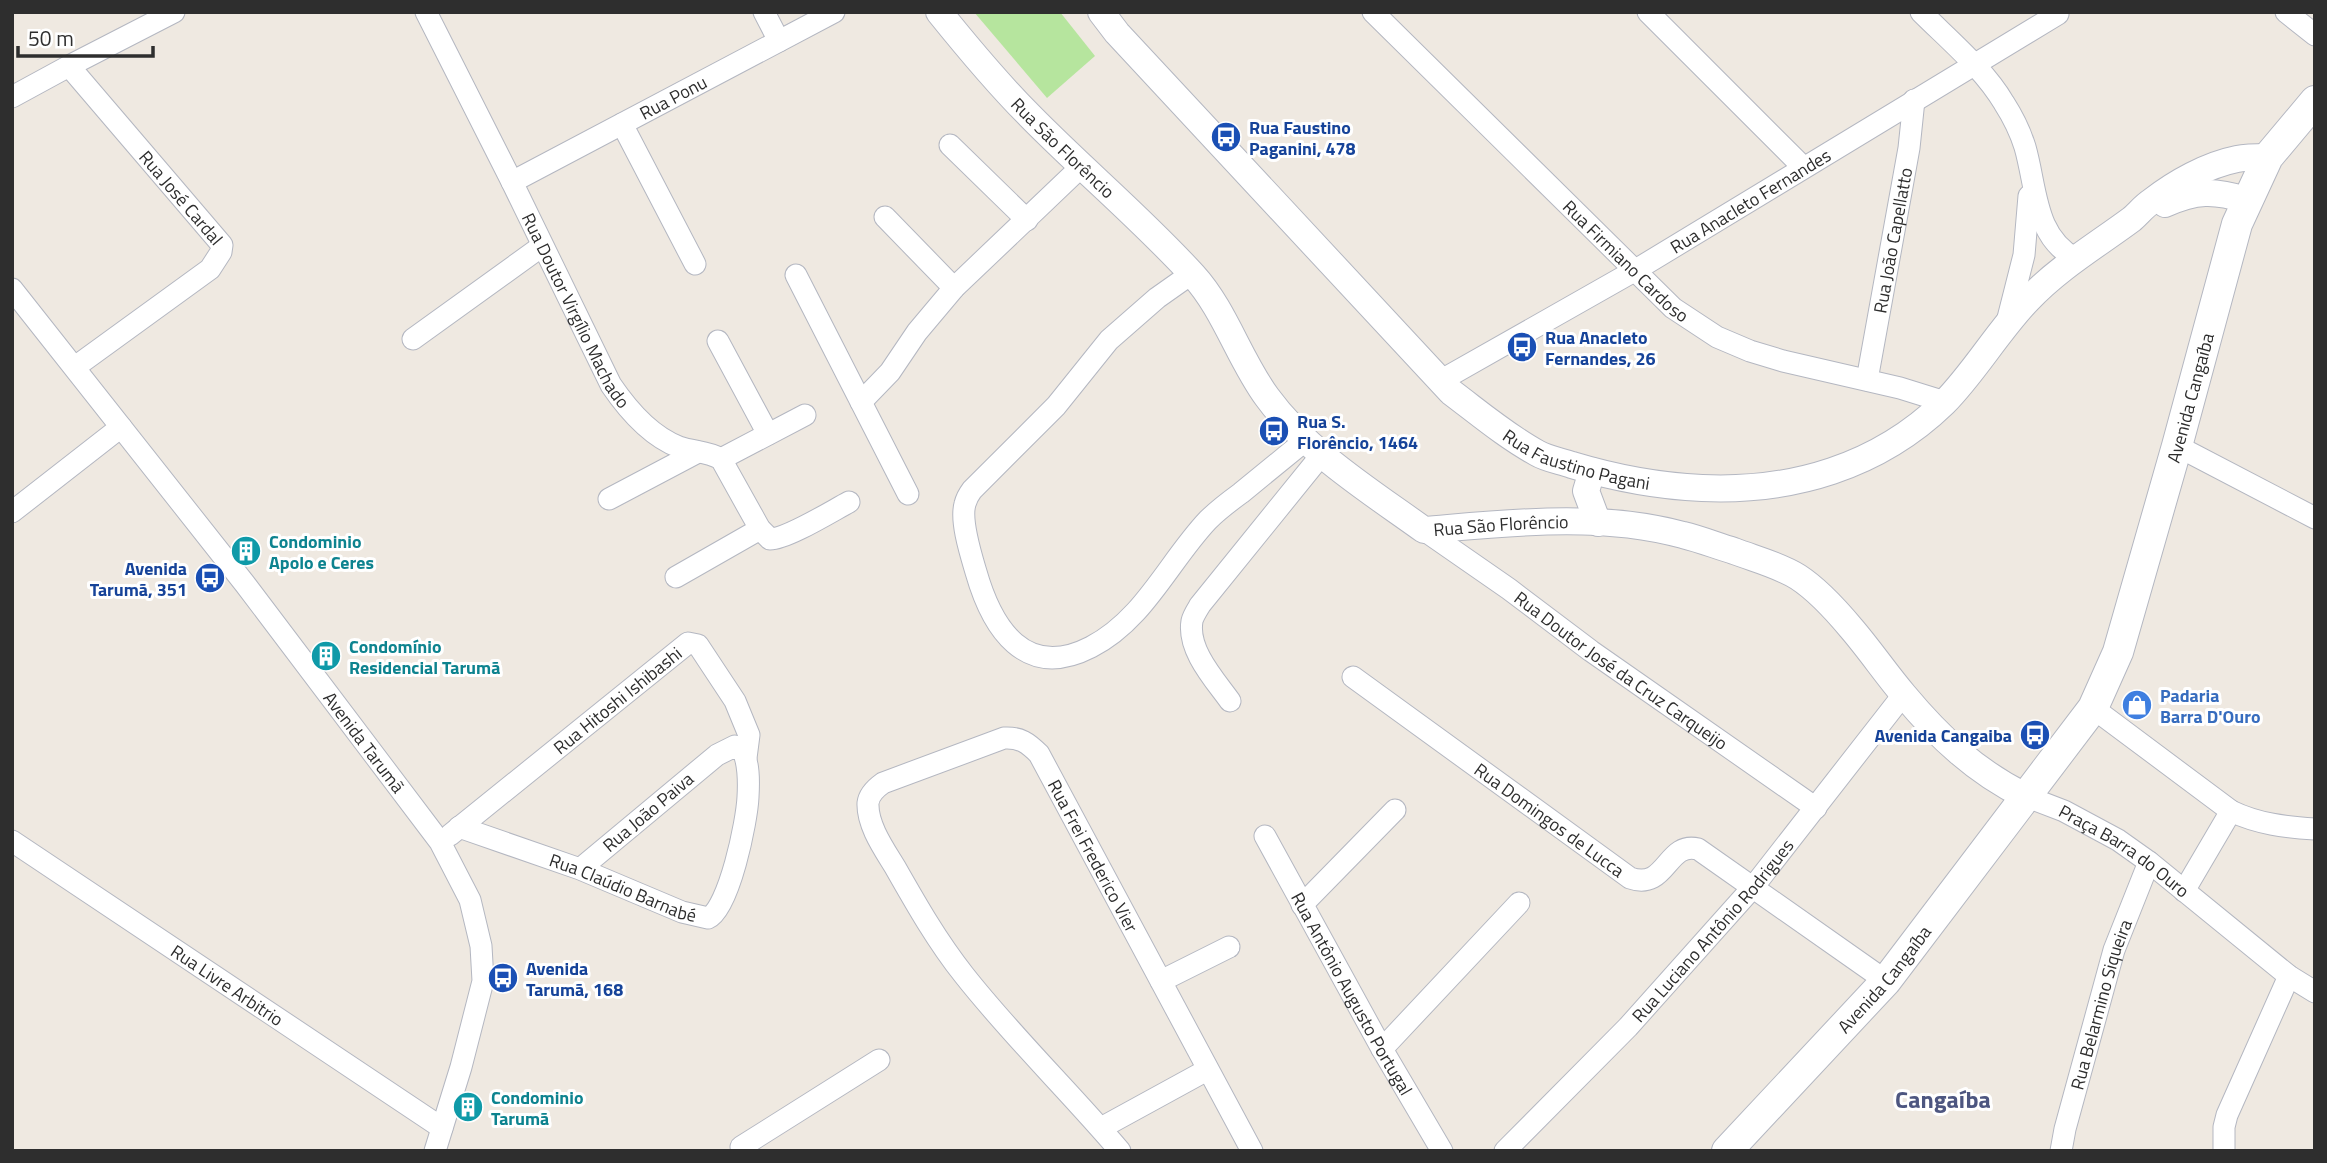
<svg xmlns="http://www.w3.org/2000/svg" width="2327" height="1163" font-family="'Titillium Web',sans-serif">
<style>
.green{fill:#b6e59e}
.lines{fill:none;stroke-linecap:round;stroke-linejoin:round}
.minor-casing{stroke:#b4b7c1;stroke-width:23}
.tertiary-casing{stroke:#b4b7c1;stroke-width:28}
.secondary-casing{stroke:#b4b7c1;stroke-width:32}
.minor{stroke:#fff;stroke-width:21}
.tertiary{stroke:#fff;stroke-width:26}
.secondary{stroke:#fff;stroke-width:30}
.labels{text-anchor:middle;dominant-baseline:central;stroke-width:6;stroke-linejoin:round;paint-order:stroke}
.street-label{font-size:18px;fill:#2e2e2e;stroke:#fff}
.transit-label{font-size:18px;font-weight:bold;fill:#164399;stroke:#fff;text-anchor:start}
.culture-label{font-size:18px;font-weight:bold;fill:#0d838f;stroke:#fff;text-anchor:start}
.shop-label{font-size:18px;font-weight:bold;fill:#366cbe;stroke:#fff;text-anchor:start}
.district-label{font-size:24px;font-weight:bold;fill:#4d5680;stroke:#fff}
</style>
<rect width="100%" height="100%" fill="#efe9e1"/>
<!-- green -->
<path class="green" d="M974,12H1060L1095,56L1047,98Z"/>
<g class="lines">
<!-- minor casing -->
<g class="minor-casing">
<g id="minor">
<path id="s1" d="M426,12L512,182L611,385C628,410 650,436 679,447C693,452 708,451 721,459L760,529L770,539C787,539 832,511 849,502"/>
<path d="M764,12L779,41"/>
<path id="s2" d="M1373,12L1673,308L1717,337L1750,351L1783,361L1900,388L1945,402"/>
<path d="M1648,12L1803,167"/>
<path d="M1921,12C1949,40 1984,69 2004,103C2013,117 2020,131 2025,147C2037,189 2034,236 2076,259"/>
<path d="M2286,12L2315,35"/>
<path id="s3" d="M69,66L222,245L221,252L210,269L75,367"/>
<path d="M12,97L69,66L174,12"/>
<path d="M622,124L695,264"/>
<path d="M950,145L1027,220"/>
<path id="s4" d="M512,182L834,12"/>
<path d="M885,217L954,288"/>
<path d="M1191,274L1157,298L1109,340L1056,406L972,490C969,494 966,500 965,504C960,521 971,555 976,572C992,628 1025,681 1091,647C1144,620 1169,561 1208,520C1218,510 1230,501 1241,493C1263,475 1285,457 1307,439"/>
<path d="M796,275L908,494"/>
<path id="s5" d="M12,289L245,584L440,842L470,900L481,946L483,981L461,1067L435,1151"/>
<path d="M2007,322L2024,255L2029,196"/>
<path d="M413,339L542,246"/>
<path d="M718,341L768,434"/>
<path id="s6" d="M1867,380L1909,148L1914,100"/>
<path id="s7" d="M1440,381L1634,271L2058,14"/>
<path d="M861,402L890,372L917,332L954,288L1082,166"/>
<path d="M2177,446L2315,518"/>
<path d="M721,459L805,415"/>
<path d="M609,499L698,452"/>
<path d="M12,512L121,427"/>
<path id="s8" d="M1424,530L1509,589L1591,651L1816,808"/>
<path d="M676,577L760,529"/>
<path id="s9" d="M1353,677L1630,878C1667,891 1666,841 1698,849L1886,981"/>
<path d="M1230,701C1215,680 1187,650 1192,621C1193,616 1197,610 1200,605L1323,453"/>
<path d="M2093,708L2231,811C2258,824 2285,827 2315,829"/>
<path id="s10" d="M2025,796L2064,811L2118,840L2149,862L2289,976L2315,992"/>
<path id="s11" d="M459,827L580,869L682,912L708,918C729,909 747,821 748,797C749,780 749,763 742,748L735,746L717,755L580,869"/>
<path id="s12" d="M450,835L688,643L698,645L735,701L749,735L746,758"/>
<path id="s13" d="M1265,836L1382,1049L1442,1151"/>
<path id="s14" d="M12,841L442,1128"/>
<path d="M2184,891L2231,811"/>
<path d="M1302,905L1395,810"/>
<path d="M1161,981L1229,947"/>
<path d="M1382,1049L1519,903"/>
<path d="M1101,1128L1207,1070"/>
<path d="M743,1151L741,1147L879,1060"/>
<path id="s15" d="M1120,1151C1069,1091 1012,1036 964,975C937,941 916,904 895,867C884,849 867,825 868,803C869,794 876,788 883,783L1004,738C1020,737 1028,743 1039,754L1252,1151"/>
<path id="s16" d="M1505,1151L1628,1027L1754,886L1903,695"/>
<path id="s17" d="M2061,1151L2065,1129L2114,950L2149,862"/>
<path d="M2224,1151V1127L2227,1115L2289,976"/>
</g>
</g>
<!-- tertiary casing -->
<g class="tertiary-casing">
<g id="tertiary">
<path id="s18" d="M939,12C968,48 997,83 1030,116C1083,170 1142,219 1193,275C1225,310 1239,359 1267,397C1307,452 1370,491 1424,530C1509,523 1600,512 1683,535C1700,539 1717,546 1734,551C1755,559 1779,565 1798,577C1818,590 1836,610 1851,628C1870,650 1886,674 1904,695C1939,737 1976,772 2025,796"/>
<path id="s19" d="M1101,12L1117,33L1451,392C1479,413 1506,436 1537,453C1547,459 1561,461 1572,465C1615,478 1657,486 1702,488C1792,492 1878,467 1944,403C1974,373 1998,331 2028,300C2058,268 2097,245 2132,219C2139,213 2144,206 2152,201C2175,183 2207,165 2237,159C2247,157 2258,157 2268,157"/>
<path d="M2165,204C2196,190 2214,190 2246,200"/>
<path d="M1592,471L1586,491L1598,523"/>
</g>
</g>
<!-- secondary casing -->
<g class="secondary-casing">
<g id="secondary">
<path id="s20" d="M1727,1151L1886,981L2093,708L2118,652L2177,446L2237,224L2268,157L2315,101"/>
</g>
</g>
<!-- minor -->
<use href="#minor" class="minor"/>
<!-- tertiary -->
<use href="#tertiary" class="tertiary"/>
<!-- secondary -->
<use href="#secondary" class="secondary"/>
</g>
<!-- icons -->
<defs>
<g id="bus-disc" transform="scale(1.575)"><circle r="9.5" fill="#1a4fb4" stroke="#fff"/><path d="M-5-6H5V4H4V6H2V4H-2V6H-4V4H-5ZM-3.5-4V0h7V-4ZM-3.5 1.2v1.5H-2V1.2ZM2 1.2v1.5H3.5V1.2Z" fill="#fff"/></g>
<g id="building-disc" transform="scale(1.575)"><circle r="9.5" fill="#0f9aa8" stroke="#fff"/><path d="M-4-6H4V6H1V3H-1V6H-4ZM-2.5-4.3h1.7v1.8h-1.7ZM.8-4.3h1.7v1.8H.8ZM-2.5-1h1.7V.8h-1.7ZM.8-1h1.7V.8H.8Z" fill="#fff"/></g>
<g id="shop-disc" transform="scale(1.575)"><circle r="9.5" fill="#3f7fe0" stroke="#fff"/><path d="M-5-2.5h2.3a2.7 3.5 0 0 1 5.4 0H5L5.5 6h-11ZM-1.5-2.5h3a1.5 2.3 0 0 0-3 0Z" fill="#fff"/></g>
</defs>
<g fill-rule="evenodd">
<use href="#bus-disc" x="1226" y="137"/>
<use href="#bus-disc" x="1522" y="347"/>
<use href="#bus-disc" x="1274" y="431"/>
<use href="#building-disc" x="246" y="551"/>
<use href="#bus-disc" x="210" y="578"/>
<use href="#building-disc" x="326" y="656"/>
<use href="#shop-disc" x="2137" y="705"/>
<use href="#bus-disc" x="2035" y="735"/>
<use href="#bus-disc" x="503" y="978"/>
<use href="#building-disc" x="468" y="1107"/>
</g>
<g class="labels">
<!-- street labels -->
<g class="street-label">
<text stroke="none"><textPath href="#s4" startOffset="182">Rua Ponu</textPath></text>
<text stroke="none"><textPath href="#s18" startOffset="184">Rua São Florêncio</textPath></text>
<text stroke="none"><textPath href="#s3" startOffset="173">Rua José Cardal</textPath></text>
<text stroke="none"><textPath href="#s7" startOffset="359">Rua Anacleto Fernandes</textPath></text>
<text stroke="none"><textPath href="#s6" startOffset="142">Rua João Capellatto</textPath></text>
<text stroke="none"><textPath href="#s2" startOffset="355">Rua Firmiano Cardoso</textPath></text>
<text stroke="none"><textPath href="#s1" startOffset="334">Rua Doutor Virgílio Machado</textPath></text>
<text stroke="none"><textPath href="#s20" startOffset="901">Avenida Cangaíba</textPath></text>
<text stroke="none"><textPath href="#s19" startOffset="662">Rua Faustino Pagani</textPath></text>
<text stroke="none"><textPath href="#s18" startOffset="793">Rua São Florêncio</textPath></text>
<text stroke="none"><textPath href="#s8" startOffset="242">Rua Doutor José da Cruz Carqueijo</textPath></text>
<text stroke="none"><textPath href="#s12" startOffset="215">Rua Hitoshi Ishibashi</textPath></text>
<text stroke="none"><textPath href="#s5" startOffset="574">Avenida Tarumã</textPath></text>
<text transform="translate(648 812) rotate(-40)">Rua João Paiva</text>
<text stroke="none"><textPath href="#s9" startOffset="243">Rua Domingos de Lucca</textPath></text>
<text stroke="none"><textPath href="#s10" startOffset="114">Praça Barra do Ouro</textPath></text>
<text stroke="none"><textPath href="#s15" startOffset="744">Rua Frei Frederico Vier</textPath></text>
<text stroke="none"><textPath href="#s11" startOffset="175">Rua Claúdio Barnabé</textPath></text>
<text stroke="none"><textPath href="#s16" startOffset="303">Rua Luciano Antônio Rodrigues</textPath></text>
<text stroke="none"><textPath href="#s20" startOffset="233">Avenida Cangaíba</textPath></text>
<text stroke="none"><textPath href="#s14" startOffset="259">Rua Livre Arbitrio</textPath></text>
<text stroke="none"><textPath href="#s13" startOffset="180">Rua Antônio Augusto Portugal</textPath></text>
<text stroke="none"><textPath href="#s17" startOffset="152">Rua Belarmino Siqueira</textPath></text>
</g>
<!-- transit labels -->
<g class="transit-label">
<text x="1249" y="127">Rua Faustino<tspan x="1249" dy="21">Paganini, 478</tspan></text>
<text x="1545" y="337">Rua Anacleto<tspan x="1545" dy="21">Fernandes, 26</tspan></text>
<text x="1297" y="421">Rua S.<tspan x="1297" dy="21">Florêncio, 1464</tspan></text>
<text x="187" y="568" text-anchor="end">Avenida<tspan x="187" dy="21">Tarumã, 351</tspan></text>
<text x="2012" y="735" text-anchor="end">Avenida Cangaiba</text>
<text x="526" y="968">Avenida<tspan x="526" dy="21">Tarumã, 168</tspan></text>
</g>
<!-- culture labels -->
<g class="culture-label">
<text x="269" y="541">Condominio<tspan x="269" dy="21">Apolo e Ceres</tspan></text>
<text x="349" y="646">Condomínio<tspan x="349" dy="21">Residencial Tarumã</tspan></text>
<text x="491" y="1097">Condominio<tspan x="491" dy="21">Tarumã</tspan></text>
</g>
<!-- shop labels -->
<g class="shop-label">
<text x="2160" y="695">Padaria<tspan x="2160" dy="21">Barra D'Ouro</tspan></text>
</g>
<!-- district labels -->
<g class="district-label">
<text x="1943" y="1099">Cangaíba</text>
</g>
</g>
<!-- border -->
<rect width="2327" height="1163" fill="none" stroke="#2e2e2e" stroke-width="28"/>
<!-- scale -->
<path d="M18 46v10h135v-10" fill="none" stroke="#2e2e2e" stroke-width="3.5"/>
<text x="28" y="46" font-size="21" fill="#2e2e2e" stroke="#ffffff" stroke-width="5" paint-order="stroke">50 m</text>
</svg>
